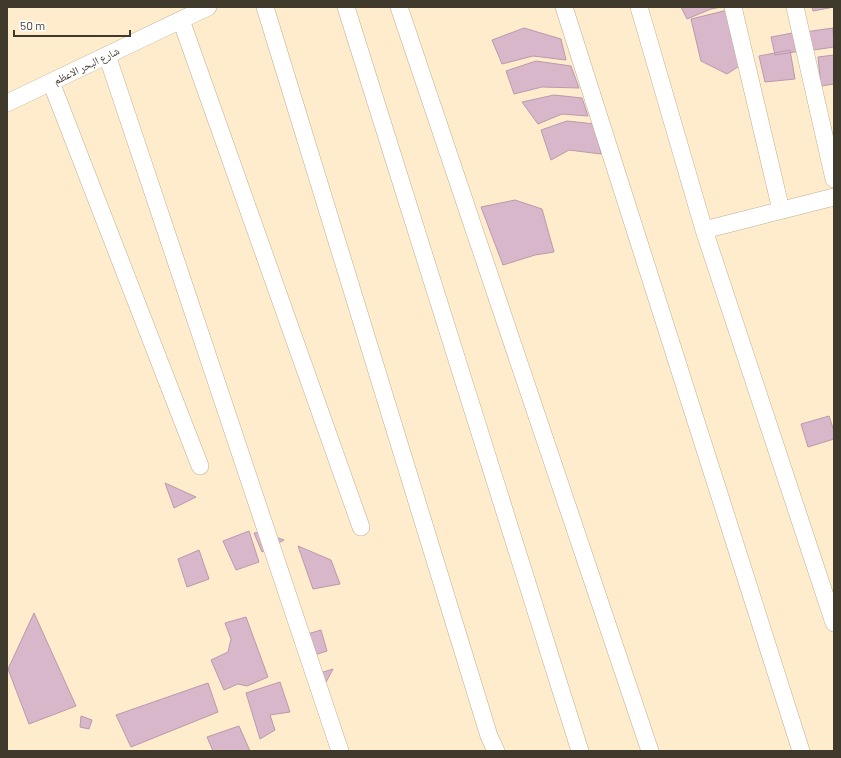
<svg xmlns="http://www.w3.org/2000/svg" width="841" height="758" font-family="Barlow,'Noto Naskh Arabic',sans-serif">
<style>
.building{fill:#d9b7cb;stroke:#ba99ad}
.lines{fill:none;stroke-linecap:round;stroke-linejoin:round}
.minor-casing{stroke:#bfaf90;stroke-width:18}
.minor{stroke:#fff;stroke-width:17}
.labels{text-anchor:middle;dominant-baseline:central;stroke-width:3.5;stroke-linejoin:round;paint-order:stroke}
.street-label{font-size:11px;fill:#403a2d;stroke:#fff}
</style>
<rect width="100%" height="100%" fill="#feeccc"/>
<!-- building -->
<path class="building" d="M681,7H721L711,9L687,19Z
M812,7H834L813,11Z
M732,9L744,63L727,74L701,61L691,19Z
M524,28L561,39L566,60L533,56L502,64L492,40Z
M833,28L834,47L807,51L805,32Z
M798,32L801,51L775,55L771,37Z
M790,50L795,79L765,82L759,56Z
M834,55V84L821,86L818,57Z
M536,61L571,66L579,88L542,87L514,94L506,71Z
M554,95L582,98L588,116L562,114L538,124L522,102Z
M567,121L595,124L601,154L569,150L551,160L541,130Z
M515,200L542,209L554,252L535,255L503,265L481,207Z
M829,416L834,431V439L808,447L801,424Z
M165,483L196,497L174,508Z
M249,531L259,562L236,570L223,541Z
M262,532L284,540L262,552L254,533Z
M298,546L331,560L340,584L313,589Z
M199,550L209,579L187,587L178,559Z
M34,613L76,706L29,724L8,669Z
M246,617L268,677L247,686L238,684L224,690L211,660L228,652L231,639L225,623Z
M321,630L327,651L302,659L294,638Z
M333,669L324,686L320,673Z
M280,682L290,712L270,715L275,730L260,739L246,693Z
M208,683L218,712L131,747L116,715Z
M81,716L92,720L89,729L80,727Z
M239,726L250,751H213L207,737Z"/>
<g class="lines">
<!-- minor casing -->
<g class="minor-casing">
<path id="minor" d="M265,7L489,736L496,751
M346,7L580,751
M399,7L650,751
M564,7L801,751
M639,7L704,230L834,623
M733,7L781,210
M795,7L834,179
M181,20L361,527
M107,55L340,751
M51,82L200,466
M7,103L208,7
M704,230L834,197"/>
</g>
<!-- minor -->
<use href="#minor" class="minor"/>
</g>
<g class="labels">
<!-- street labels -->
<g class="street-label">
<text transform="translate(86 65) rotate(-26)">شارع البحر الاعظم</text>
</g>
</g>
<!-- border -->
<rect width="841" height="758" fill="none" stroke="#403a2d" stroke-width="16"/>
<!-- scale -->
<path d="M14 30v6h116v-6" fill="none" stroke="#403a2d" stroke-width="2"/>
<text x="20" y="30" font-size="12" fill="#403a2d" stroke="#ffffff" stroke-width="3" paint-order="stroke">50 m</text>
</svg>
